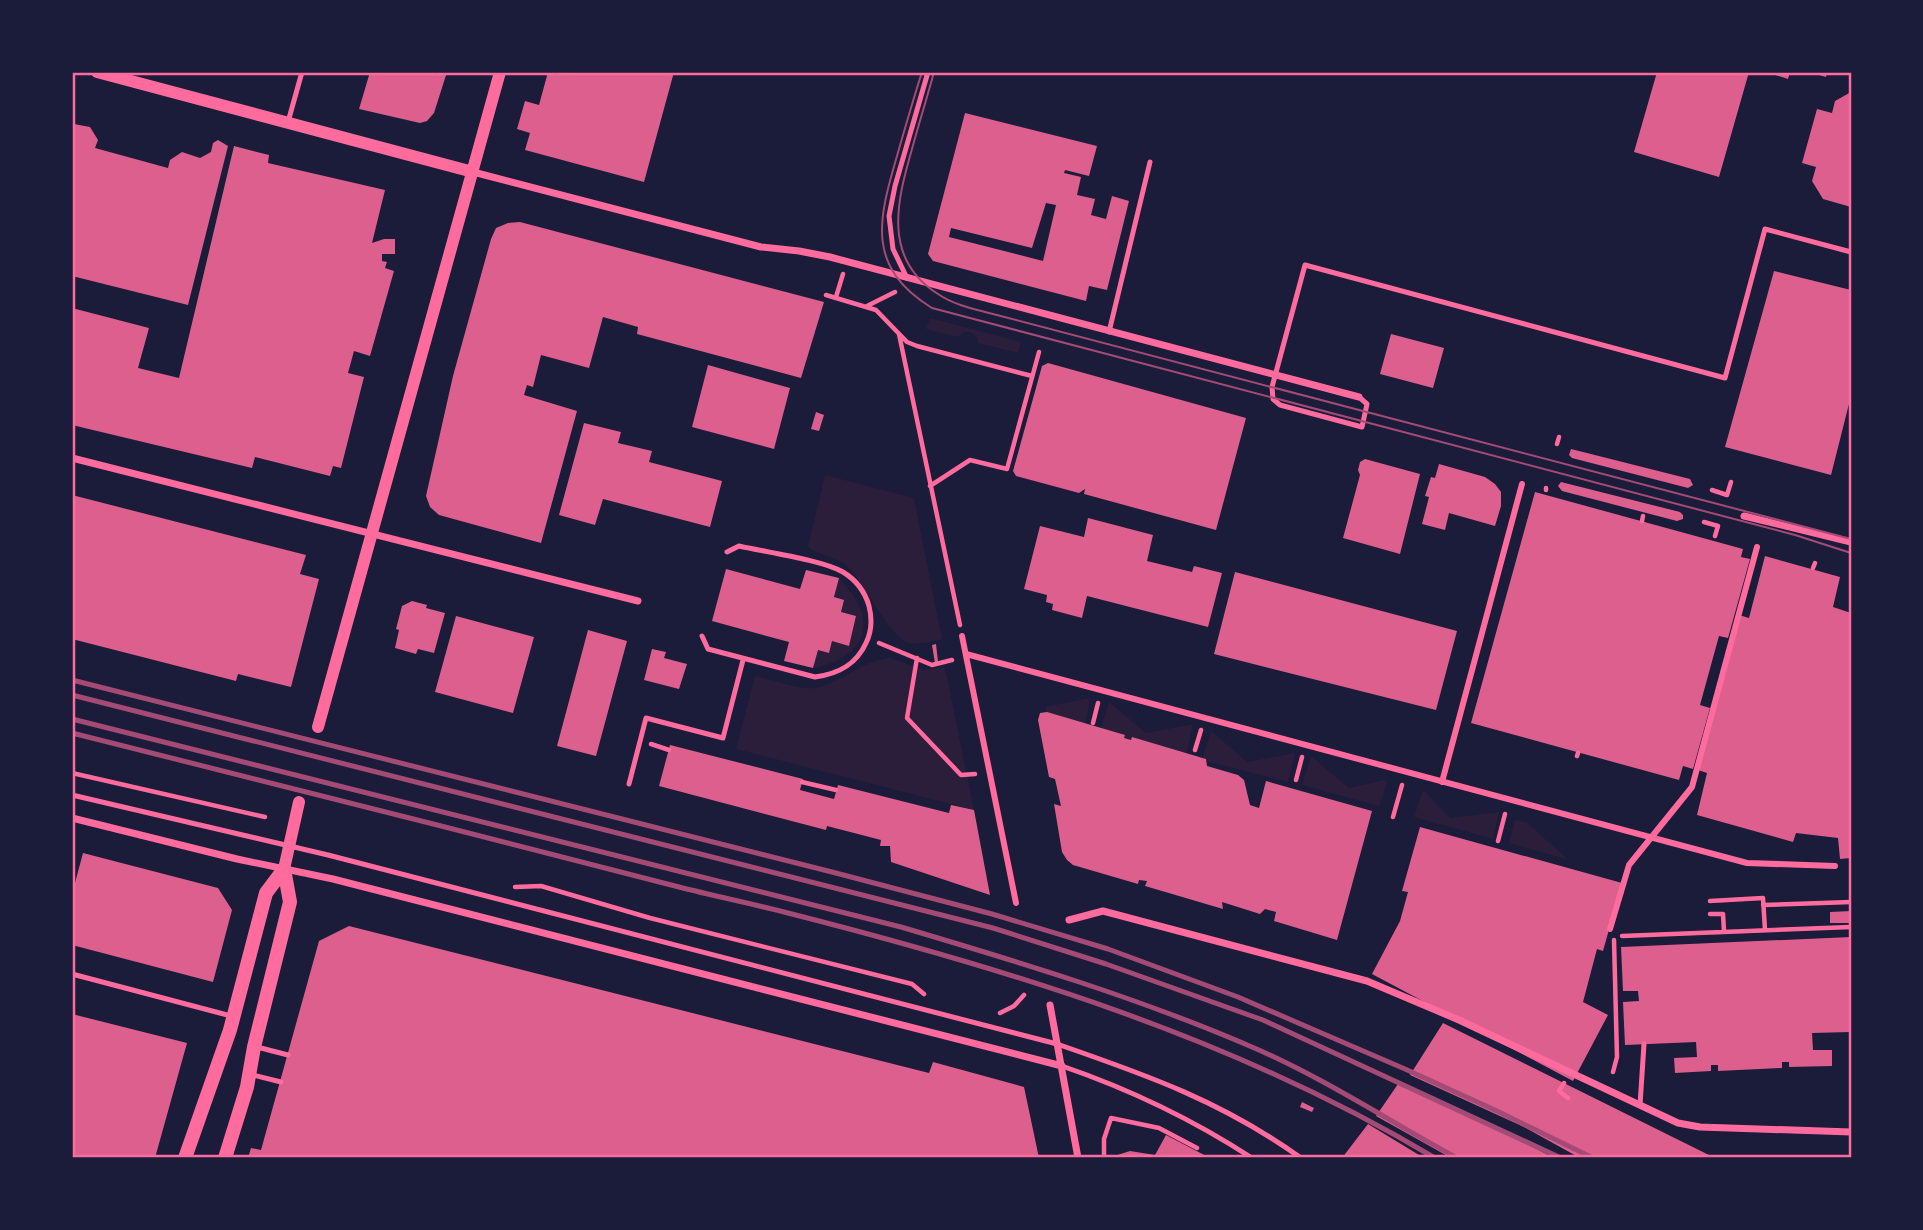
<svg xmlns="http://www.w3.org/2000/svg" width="1923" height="1230" font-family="Montserrat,sans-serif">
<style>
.green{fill:#2a1e3b}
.building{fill:#dd5f8e;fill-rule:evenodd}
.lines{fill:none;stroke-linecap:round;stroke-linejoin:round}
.path{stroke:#ff6b9d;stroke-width:4.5}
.service{stroke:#ff6b9d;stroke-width:5}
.pedestrian{stroke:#ff6b9d;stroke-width:6}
.minor{stroke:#ff6b9d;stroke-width:7}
.tertiary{stroke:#ff6b9d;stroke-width:12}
.secondary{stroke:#ff6b9d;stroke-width:14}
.tram{stroke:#a44b75;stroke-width:2}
.rail{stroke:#a44b75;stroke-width:5}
.neatline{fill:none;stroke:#ff6b9d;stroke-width:2.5}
</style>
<rect width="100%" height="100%" fill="#1b1b3a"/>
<!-- green -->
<path class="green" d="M930,318L1021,342L1018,353L978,343C977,335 972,331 964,332L957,337L926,329Z
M825,475L914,498L942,639C932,641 919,645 909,643C889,637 864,582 847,566C836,556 818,556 808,547Z
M839,578C847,588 856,597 861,610C873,644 842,663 813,668L818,650L829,653L832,641L849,645L856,617L841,612L834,597Z
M890,658L924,670L945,667L974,810L736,749L755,676C769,679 802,690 814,688C839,685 860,661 890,658Z
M1090,698L1086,722L1081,726L1049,719L1045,707Z
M1109,702L1146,733L1193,724L1186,756L1100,731Z
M1211,731L1247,762L1295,753L1288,782L1202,760Z
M1311,756L1349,788L1384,780L1387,782L1379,806L1302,785Z
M1422,792H1425L1450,818L1499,812L1493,839L1414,817Z
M1515,820L1526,822L1569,860L1509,843Z"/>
<!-- building -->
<path class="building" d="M370,72H447L434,113L427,121L420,123L359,109Z
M548,72H674L644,182L525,150L530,133L517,129L525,101L539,105Z
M1657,72H1749L1719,177L1634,152Z
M1766,72H1790L1788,79Z
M1809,72H1827L1826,77Z
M1851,92V207L1823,199L1812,181L1816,167L1802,163L1817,109L1832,113L1835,101Z
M965,113L1097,146L1089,176L1065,170L1064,173L1081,177L1077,195L1095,199L1091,215L1106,219L1112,196L1129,201L1107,290L1089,286L1086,301L933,261L928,254ZM1046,203L1056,205L1043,261L949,237L951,228L1032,248Z
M72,121L74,124L90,127L98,140L95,148L168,168L170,160L182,152L200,158L211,152L213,143L218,140L228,146L188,305L72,276Z
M234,146L269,155L268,163L385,190L372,243L384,239H395V254H382V261L387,262L385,268L394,271L370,356L354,351L348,373L364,377L341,468L333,466L330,476L255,457L252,468L72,425V308L149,328L138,368L179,378Z
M520,222L824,302L801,378L637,334L638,327L603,317L589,368L541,355L533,387L527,385L524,395L577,411L541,543L439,515L430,507L426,496L453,376L491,239L496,228L508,223Z
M1774,271L1851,290V396L1831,475L1725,447Z
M1391,334L1444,348L1433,388L1380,374Z
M1048,363L1246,418L1216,530L1084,494L1085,489L1079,493L1016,476L1013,471L1042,366Z
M708,365L790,388L774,449L692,427Z
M816,412L824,415L819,431L811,429Z
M584,423L621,432L618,443L652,451L649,462L722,481L710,527L603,499L595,525L559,515Z
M1571,449L1690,479L1693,485L1688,488L1572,458L1569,455Z
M1365,459L1420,474L1400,554L1343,538L1360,475L1358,470L1360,462Z
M1439,464L1485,477L1495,484L1501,492V506L1495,526L1449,513L1445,530L1422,524L1429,497L1425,496L1431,477L1435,478Z
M1561,482L1680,512L1683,515V519L1677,521L1562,491L1558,486Z
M1535,492L1743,549L1741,557L1750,559L1728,638L1719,636L1700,705L1710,708L1693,769L1683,766L1679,780L1471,723Z
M72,495L306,555L300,574L319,579L291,687L238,674L236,681L72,639Z
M1088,518L1153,535L1147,561L1192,572L1194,566L1222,573L1208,627L1087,596L1082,618L1052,610L1053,604L1046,602L1047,595L1024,589L1040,526L1084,537Z
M1765,556L1840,577L1833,607L1851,613V858L1840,859L1838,838L1796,833L1793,842L1697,815L1707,773L1698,770L1739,615L1749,618Z
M726,569L800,589L806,570L839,578L834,597L844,600L841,612L856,616L849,646L832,641L829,653L818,650L813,668L784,661L789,642L712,621Z
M1235,572L1457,631L1436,710L1214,654Z
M412,601L427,605L426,608L445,613L434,653L418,649L416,654L395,648L399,630L396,629L402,606Z
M456,616L534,637L513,713L435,692Z
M588,630L627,641L596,756L557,746Z
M936,644L938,662L935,663L932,645Z
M652,649L666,652L664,658L687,664L679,689L644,680Z
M1047,712L1125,735L1124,738L1131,740L1132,737L1206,759L1207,766L1238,775L1244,780L1250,805L1259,808L1266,781L1372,811L1337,940L1274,921L1276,912L1265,909L1260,914L1222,902L1223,909L1145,886L1147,881L1139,880L1138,884L1073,865L1067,860L1062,852L1054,804L1061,806L1055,779L1049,777L1038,720L1040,713Z
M670,745L803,779L800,790L834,799L838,785L949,813L951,805L974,810L990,895L891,862L890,846H880L881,840L827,826L826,830L659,786Z
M1420,827L1622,883L1603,951L1597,949L1583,1002L1608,1015L1573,1081L1372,974L1400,921L1408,892L1402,891Z
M83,853L218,888L232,910L213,982L72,945V894Z
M1851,911V923H1830V912Z
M349,926L929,1073L933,1062L1024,1087L1039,1158H248L251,1148L261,1150L319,941Z
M1851,937V1032L1812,1033L1813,1050H1832V1066L1789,1067V1062H1782V1068L1718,1071V1065H1711V1071L1675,1073L1674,1058L1697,1057L1696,1042L1625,1045L1623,1002L1639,1001L1638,991H1623L1621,947Z
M72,1014L187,1043L155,1158H72Z
M1443,1023L1715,1158H1580L1524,1127L1410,1075Z
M1398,1084L1523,1142L1554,1158H1451L1376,1116Z
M1302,1102L1314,1108L1312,1112L1300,1107Z
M1368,1124L1424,1158H1342Z
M1166,1135L1210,1158H1108L1130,1151L1155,1155Z"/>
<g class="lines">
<!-- path -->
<path class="path" d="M826,295L876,310L907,342L917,346L1032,376
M836,297L843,274
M867,306L895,292
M899,334L960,625
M1557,444L1559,437
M930,486L970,460L1007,469L1039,352
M1546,490V488
M1712,490L1727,495L1731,482
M1642,521L1643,516
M1704,522L1718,526L1715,536
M1813,568L1815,563
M879,643L932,665L952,660
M917,658L907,718L961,775L975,774
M1093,723L1098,703
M651,744L669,750
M1195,750L1201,730
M1577,756L1578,753
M72,773L265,817
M1296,780L1302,757
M802,782L836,790
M1393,817L1402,785
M1498,841L1505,814
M515,887L541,886L650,918L912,984L924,994
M1710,901L1763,898L1765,930
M1763,905L1851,902
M1710,914H1723L1724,931
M1622,936L1851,927
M1000,1013L1014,1006L1024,995
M1613,1072L1617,1057L1614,940
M1564,1083L1559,1091L1568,1098
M1104,1158V1139L1111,1118L1159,1128L1197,1148"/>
<!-- service -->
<path class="service" d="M288,122L302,72
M907,278L893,249L889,216L895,186L928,72
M1109,332L1150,162
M1359,397L1367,404L1362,427L1280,405L1273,399L1272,387L1305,265L1725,378L1765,229L1851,252
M702,636L708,649L815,677C838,674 856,665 866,643C872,631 872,618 869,606C865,592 856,580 843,572C823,560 765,552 739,546L727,552
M629,784L646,718L723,738L743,660
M72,795L328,855L1057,1044C1147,1075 1223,1102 1301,1158
M72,974L231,1016
M257,1047L288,1055
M1062,1066C1129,1089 1192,1119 1252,1158
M249,1074L281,1082
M1640,1105L1644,1044"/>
<!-- pedestrian -->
<path class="pedestrian" d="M962,636L1016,903
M966,654L1747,863L1835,866
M1442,782L1522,484
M1610,929L1629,865L1692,787L1757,547"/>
<!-- minor -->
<path class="minor" d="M473,172L761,247L799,251L830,257L1359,397
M72,458L638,601
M1744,516L1851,542
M72,818L237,859L333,879L1062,1066
M1069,920L1103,911L1367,981L1459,1020L1678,1123L1700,1127L1851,1132
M1050,1005L1078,1158"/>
<!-- tertiary -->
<path class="tertiary" d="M97,72L473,172
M318,727L500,72
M284,869L299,802"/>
<!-- secondary -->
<path class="secondary" d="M185,1158L230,1030L266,893L284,869
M225,1158L247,1087L254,1047L290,902L284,869"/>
<!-- tram -->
<path class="tram" d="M922,72C913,100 905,128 897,156C878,221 866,267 932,308L1795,535L1851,553
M934,72C927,98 919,123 912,149C897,201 882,259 938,294C954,305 974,309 993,314L1851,539"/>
<!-- rail -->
<path class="rail" d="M72,680L832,872L992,914L1108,949L1238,997L1405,1069L1497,1111L1593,1158
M72,695L993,928L1106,964L1263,1020L1561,1158
M72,719L901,927C1019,962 1139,998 1252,1047C1324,1078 1389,1121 1457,1158
M72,733C274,783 477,835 679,887C714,896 749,903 784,912C1009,969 1235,1038 1435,1158"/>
</g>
<!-- border -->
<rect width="1923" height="1230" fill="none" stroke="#1b1b3a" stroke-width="147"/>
<rect x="74" y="74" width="1776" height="1082" class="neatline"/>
</svg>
